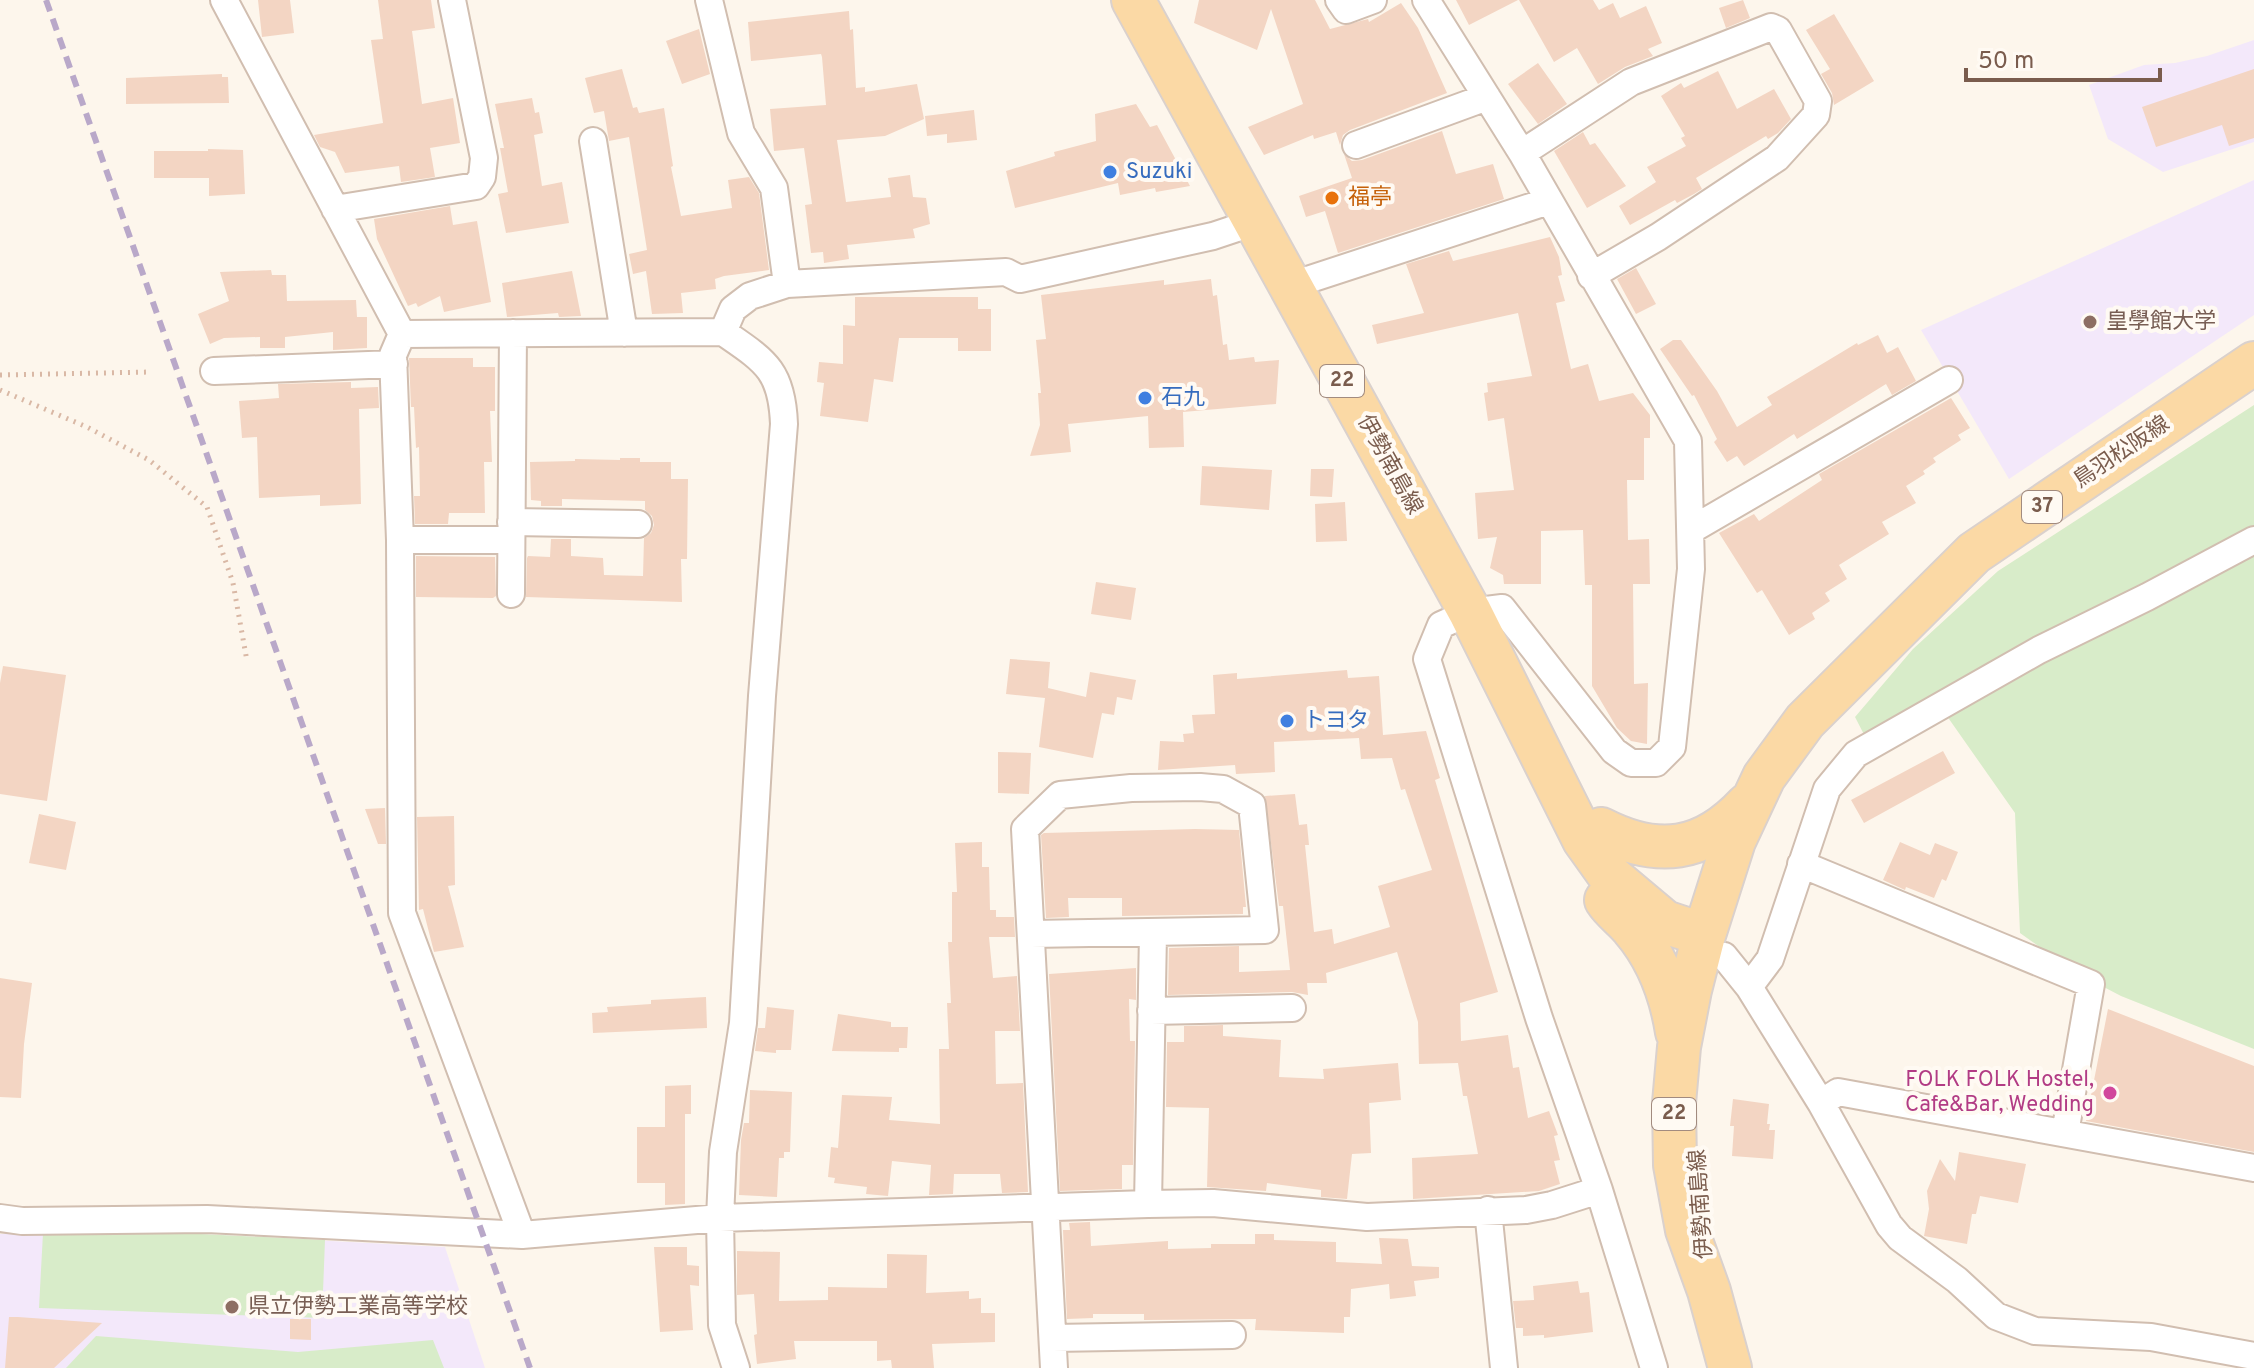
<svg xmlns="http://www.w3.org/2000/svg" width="2254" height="1368" font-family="Overpass,'Noto Sans JP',sans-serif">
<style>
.education{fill:#f3e8fa}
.green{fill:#d8ecc9}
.building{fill:#f3d5c3}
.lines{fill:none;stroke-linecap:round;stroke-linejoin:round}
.street-casing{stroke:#d1beb0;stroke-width:30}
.primary-casing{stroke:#dad1cd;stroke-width:46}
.path{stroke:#d9b8a5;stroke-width:5;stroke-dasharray:2 6;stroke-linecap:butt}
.street{stroke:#fff;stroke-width:26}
.primary{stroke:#fbd9a5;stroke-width:42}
.rail{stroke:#b9a8c9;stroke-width:6;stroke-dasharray:12 8;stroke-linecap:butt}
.shop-dot{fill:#3f7fe0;stroke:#fffaf3;stroke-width:3}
.food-dot{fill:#e8710a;stroke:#fffaf3;stroke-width:3}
.education-dot{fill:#8d6e63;stroke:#fffaf3;stroke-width:3}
.hotel-dot{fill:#d1479c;stroke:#fffaf3;stroke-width:3}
.labels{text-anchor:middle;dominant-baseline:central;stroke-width:8;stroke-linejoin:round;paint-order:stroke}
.shield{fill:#fffaf3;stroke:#a28b7f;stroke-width:2}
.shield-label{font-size:20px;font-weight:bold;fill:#7a5c4d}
.shop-label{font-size:22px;fill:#366cbe;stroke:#fffaf3;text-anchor:start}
.food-label{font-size:22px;fill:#c56008;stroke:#fffaf3;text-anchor:start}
.education-label{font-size:22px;fill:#785e54;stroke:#fffaf3;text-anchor:start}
.street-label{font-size:22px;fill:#7a5c4d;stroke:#fffaf3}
.hotel-label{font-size:22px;fill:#b23c85;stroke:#fffaf3;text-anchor:end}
</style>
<rect width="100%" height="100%" fill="#fdf6ec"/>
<!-- education -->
<path class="education" d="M2254,40V142L2163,172L2108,139L2089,85L2144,65L2175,63L2207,56Z
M2254,180V315L2009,479L1921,330Z
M159,1232L445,1247L485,1368H0V1234Z"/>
<!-- green -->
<path class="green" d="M2254,405V1049L2121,996L2075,972L2020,933L2015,813L1942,709L1872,750L1855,717L1913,649L1998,571Z
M43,1233L201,1234L325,1240L322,1318L39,1308Z
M96,1336L298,1352L433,1340L444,1368H66Z"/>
<!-- building -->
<path class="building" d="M258,0H290L294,33L262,37Z
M378,0H431L435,28L412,31L422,104L453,98L460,143L430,148L435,177L401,182L399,166L345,173L335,152L320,147L314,135L383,123L371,40L383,39Z
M1199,0H1315L1330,29L1368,19L1369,22L1401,3L1418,28L1447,93L1350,130L1343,135L1340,145L1336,132L1314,139L1313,135L1264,155L1248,127L1303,104L1271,9L1257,50L1194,23Z
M1456,0H1518L1469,25Z
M1519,0H1593L1599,10L1613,3L1620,18L1646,6L1662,43L1648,49L1653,56L1625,67L1598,84L1577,48L1554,62Z
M1743,0L1750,18L1726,28L1719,8Z
M849,11L850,30L853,29L856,88L865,87V92L917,84L924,119L885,136L837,140L846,202L891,197L888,178L910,175L913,197L926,198L930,224L913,229L915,238L847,245L849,259L824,263L823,252L811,253L805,205L812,204L804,148L774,151L770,109L826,105L822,57L821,54L751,61L748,22Z
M1834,14L1874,81L1834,105L1832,93L1821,74L1830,69L1806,30Z
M699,29L710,74L682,84L666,41Z
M1538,63L1567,104L1538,124L1508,84Z
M622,69L633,108L637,107L639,113L664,108L673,166L671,167L681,216L732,208L728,180L749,177L759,193L769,270L724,276L715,279L716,289L681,293L683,313L652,314L646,271L633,274L629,254L647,250L629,137L609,141L604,111L594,113L585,78Z
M2254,69V138L2229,146L2222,125L2156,147L2142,107Z
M1718,71L1737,109L1774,89L1791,119L1778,133L1768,139L1766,136L1696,178L1702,189L1694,194L1677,203L1675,200L1630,225L1619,206L1656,182L1647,167L1686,146L1681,138L1685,136L1661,96L1681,83L1684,88Z
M222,74V77H228L229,103L126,104V78Z
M532,98L535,113L539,112L543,133L534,135L542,186L562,182L569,223L506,233L498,194L508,192L500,148H504L495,104Z
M1136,104L1150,127L1157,125L1190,186L1156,192L1155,188L1120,195L1118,183L1015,208L1006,171L1055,156L1054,152L1096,141L1095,114Z
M974,110L977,140L947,143V134L927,136L925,116Z
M1442,131L1456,174L1493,164L1504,199L1338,253L1325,211L1306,217L1299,196L1352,178L1344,154L1352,161L1362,160Z
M1583,132L1590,145L1595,143L1626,186L1587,208L1554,151Z
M208,149L243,150L245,194L209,196V178H154V151H208Z
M450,206L453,225L477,221L491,302L444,312L440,296L418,307L416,303L408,306L377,239L374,219Z
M1550,237L1559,257L1562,275L1558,276L1565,301L1556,303L1571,369L1588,364L1599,401L1633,393L1650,415V438H1644V480H1627L1628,540L1649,539L1650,584H1633L1634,684L1648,683L1647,744L1631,741L1617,728L1592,686V585H1585L1583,530L1541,531V584H1504L1503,575L1490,568L1497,537L1478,539L1475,493L1514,490L1504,418L1488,421L1484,393L1488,392L1487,383L1532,376L1518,313L1377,344L1372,325L1424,313L1406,264L1449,251L1453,261Z
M1636,268L1656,304L1636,314L1617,279Z
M271,270L272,275H286L287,301L356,300L357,317H367V348L333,350V332L285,337V348H260V337L224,338L210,344L198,314L229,301L220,272Z
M572,271L581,316L559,317L558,313L507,317L502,283Z
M1211,279L1213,296L1217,295L1223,345L1227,344L1229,360L1254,357L1255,362L1279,360L1276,404L1183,412L1184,447L1149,448L1148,416L1068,424L1071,452L1030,456L1040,425L1038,393H1041L1036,340L1046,339L1041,295L1164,280V285Z
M855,297H978V309H991V351H958V338H899L893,382L874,379L868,422L820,416L824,383L817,382L819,362L843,364V325L855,326Z
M1878,335L1887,353L1898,347L1916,381L1892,395L1886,384L1797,439L1794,434L1744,466L1737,456L1727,462L1714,442L1717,439L1694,395L1692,396L1660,349L1673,340H1681L1717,391L1737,427L1772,405L1767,397L1857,343L1858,345Z
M409,358H473V367H495V411H490L492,462H484L485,513H449L448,524H415L414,496H420L419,447L416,448L414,407H411Z
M351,382V388L378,387L379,408L359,409L361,504L320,506V495L259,498L257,437L242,438L239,401L279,398L278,384Z
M1951,398L1970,428L1958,435L1961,440L1933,458L1936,462L1923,471L1925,474L1906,486L1916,503L1882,522L1889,534L1839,565L1847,579L1825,593L1830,601L1812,613L1815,619L1789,635L1762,590L1757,593L1719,533L1754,514L1759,521L1822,480L1819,474Z
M620,458H640V462H671V479H688L687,559H681L682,602L526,597L527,558L528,556L550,557L551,539H571V556L603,558L604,575L643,576L644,538L651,533L654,525L652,516L645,510V501L562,499V506H541V501L531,500L530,462L575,461V459L620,460Z
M1202,466L1272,470L1269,510L1200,505Z
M1311,469H1334L1332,497L1310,496Z
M1345,502L1347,541L1316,542L1315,504Z
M416,556L495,557L496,596L493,598L416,597Z
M1096,582L1136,588L1131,620L1091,614Z
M1010,659L1050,662L1048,688L1086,697L1090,672L1136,680L1132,700L1117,697L1114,715L1102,713L1093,758L1039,747L1045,698L1006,694Z
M3,666L66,675L47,801L0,794V683Z
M1347,670L1348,678L1379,676L1383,735L1426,731L1440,778L1435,780L1498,992L1460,1003L1461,1041L1508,1035L1513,1068L1519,1067L1528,1118L1549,1111L1558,1135L1554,1136L1560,1160L1554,1161L1560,1184L1539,1191L1413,1199L1412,1158L1478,1154L1467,1096H1463L1458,1063L1419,1064L1418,1022L1397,952L1326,973L1327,983H1307L1308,995L1292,992L1168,995L1169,948L1239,946V972L1290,970L1283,906H1279L1265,796L1295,794L1299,825L1307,824L1309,845H1305L1314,932L1332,929L1334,944L1390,927L1378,886L1432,870L1405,789L1401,790L1392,758L1361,759L1359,738L1274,742L1275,772L1236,774L1235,765L1158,770L1160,741L1184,742L1183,734L1194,733L1192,715L1215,714L1213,675L1237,673V679Z
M1943,751L1955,773L1864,823L1851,800Z
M998,752L1031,753L1029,794L998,793Z
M385,808L386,844H378L365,809Z
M39,814L76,822L66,870L29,863Z
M454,816L455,885L448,886L464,947L434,952L423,909L419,910L417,817Z
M1195,829L1239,830L1246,907H1243V914L1122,916V898H1068L1069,917L1046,918L1041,835L1044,833Z
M982,842V867H989L990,910H996V917H1014L1015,937H989L993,978L1017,976L1020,1031H995L996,1084L1023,1083L1028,1192L1002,1193L1000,1174H954L953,1194L929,1195L931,1165L892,1161L888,1196L866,1194L867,1187L834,1183L835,1178L828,1177L831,1147L838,1148L842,1095L892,1097L889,1120L940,1124L939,1049H949L947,1003H951L948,942H952V892H957L955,843Z
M1900,842L1930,855L1935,843L1958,852L1946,881L1942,879L1934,898L1906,887L1905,890L1883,880Z
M1136,968V1000L1129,999L1130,1041H1135L1133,1165H1122V1189L1060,1191L1049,974Z
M0,978L32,983L24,1044L21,1098L0,1097Z
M706,997L707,1028L593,1033L592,1013L608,1012L607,1007L651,1004V1000Z
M767,1007L794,1010L791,1050H776V1053L755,1051L758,1028H765Z
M2108,1009L2254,1066V1152L2086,1121Z
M838,1014L891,1022V1027H908L907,1048H899V1052L832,1051Z
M1223,1025V1036L1281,1040L1279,1077L1324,1079L1323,1069L1398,1063L1401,1100L1369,1103L1371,1153L1352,1154L1347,1199L1321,1197V1190L1267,1183L1266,1191L1207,1187L1209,1108L1166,1107L1167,1042H1184V1026Z
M691,1085V1114H685V1204L665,1205V1183H637V1127H665V1086Z
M750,1090L792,1092L790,1152H784V1158H779L777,1197L739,1195L741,1140L744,1123H749Z
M1733,1099L1769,1104L1767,1124H1770L1769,1130H1775L1773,1159L1732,1156L1734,1126H1730Z
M1959,1152L2026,1164L2018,1203L1980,1196L1976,1214H1972L1967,1244L1924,1236L1929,1209L1927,1191L1940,1159L1955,1181Z
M1090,1222L1091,1246L1168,1241V1249L1211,1248V1244H1255V1234H1274V1240L1336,1242V1262L1382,1264L1379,1238L1408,1239L1412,1266L1439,1267V1278L1414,1281L1416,1296L1390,1299L1389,1284L1351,1289L1350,1317H1344V1333L1255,1330L1256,1319L1144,1320V1314H1093V1318L1067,1319L1063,1230H1070L1069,1223Z
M654,1247H687V1265L699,1266V1286L690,1285L693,1330L660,1332Z
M737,1251L780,1252L779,1301L828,1300V1287L887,1288V1254L927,1255L926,1293L969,1291V1299L981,1298V1313H995V1342L932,1344L934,1368H892L891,1360L877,1361V1341H794L796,1359L757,1364L754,1335L757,1334L754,1294L737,1295Z
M1578,1281L1580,1293L1589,1292L1593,1332L1544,1338V1335L1523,1336V1328H1516L1513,1301L1534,1300L1533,1286Z
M9,1317H18L102,1323L54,1368H5Z
M290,1319H311V1340L290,1339Z"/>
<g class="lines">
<!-- street casing -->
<g class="street-casing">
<path id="street" d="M224,0L402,334L723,332L733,309L750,296L787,284L1006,272L1020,279L1213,236L1255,222
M709,0L741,133L774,188L787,284
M1339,0L1346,10L1373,0
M1426,0L1522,153L1688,441L1691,569L1672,747L1656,763H1631L1614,751L1502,608L1470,612L1441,625L1427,659L1539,1018L1599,1190L1654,1368
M593,141L624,333
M1356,145L1487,97
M1522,153L1631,82L1771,27L1778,30L1818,101L1816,115L1777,158L1658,237L1591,276
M335,209L476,186L482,177L484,158L452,0
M1289,286L1549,201
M723,332C765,361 782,370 784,424L762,696L743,1023L723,1152L720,1218L722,1325L736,1368
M402,334L393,355L400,540L402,913L522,1235
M214,371L394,364
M511,522L638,524
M1691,530L1949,380
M400,540H511
M511,594L513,333
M1801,864L2091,984L2065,1133
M1031,934L1265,930L1252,805L1223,789L1200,787L1131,788L1060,795L1025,829L1054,1368
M1724,956L1749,987L1821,1103L1838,1092L2254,1168
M1749,987L1770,959L1827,789L1856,754L2039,650L2147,597L2254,540
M1151,1011L1292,1008
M1821,1103L1889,1225L1900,1238L1957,1280L1996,1316L2035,1331L2151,1337L2254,1356
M1148,1204L1153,933
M1488,1210L1504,1368
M0,1218L22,1221L207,1219L522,1235L720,1218L1148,1204L1213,1203L1367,1217L1526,1210L1552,1205L1599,1190
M1053,1338L1232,1335"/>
</g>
<!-- primary casing -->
<g class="primary-casing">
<path id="primary" d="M1133,0L1470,612L1584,840L1609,875L1665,922L1704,935
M1601,829C1658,858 1703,852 1747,805
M1606,900C1613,911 1624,918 1632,928C1658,958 1671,994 1677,1032
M1730,1368L1709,1291L1687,1230L1675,1165L1674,1103L1679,1047L1690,990L1704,935L1734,841L1764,777L1805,721L1974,553L2254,363"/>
</g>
<!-- path -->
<path class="path" d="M0,375L151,372
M0,390L87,427L149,460L207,507L233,583L247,661"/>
<!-- street -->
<use href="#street" class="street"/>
<!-- primary -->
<use href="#primary" class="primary"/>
<!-- rail -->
<path class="rail" d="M46,0L530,1368"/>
</g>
<!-- markers -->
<g class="shop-dot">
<circle cx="1110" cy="172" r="8"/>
<circle cx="1145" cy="398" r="8"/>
<circle cx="1287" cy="721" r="8"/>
</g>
<circle class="food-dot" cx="1332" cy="198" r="8"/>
<g class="education-dot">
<circle cx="2090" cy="322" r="8"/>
<circle cx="232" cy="1307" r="8"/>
</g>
<circle class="hotel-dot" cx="2110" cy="1093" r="8"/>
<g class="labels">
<!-- shield labels -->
<g class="shield">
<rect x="1320" y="365" width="44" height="32" rx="6"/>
<rect x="2022" y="491" width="40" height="32" rx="6"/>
<rect x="1652" y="1098" width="44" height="32" rx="6"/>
</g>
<g class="shield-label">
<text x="1342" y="381">22</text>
<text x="2042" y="507">37</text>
<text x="1674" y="1114">22</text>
</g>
<!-- shop labels -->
<g class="shop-label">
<text x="1126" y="172">Suzuki</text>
<text x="1161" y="398">石九</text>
<text x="1303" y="721">トヨタ</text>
</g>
<!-- food labels -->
<g class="food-label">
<text x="1348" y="198">福亭</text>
</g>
<!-- education labels -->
<g class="education-label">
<text x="2106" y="322">皇學館大学</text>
<text x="248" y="1307">県立伊勢工業高等学校</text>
</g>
<!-- street labels -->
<g class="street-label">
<text transform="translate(2122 453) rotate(-34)">鳥羽松阪線</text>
<text transform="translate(1389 465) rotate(61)">伊勢南島線</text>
<text transform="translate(1702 1204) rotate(-94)">伊勢南島線</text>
</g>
<!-- hotel labels -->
<g class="hotel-label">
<text x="2094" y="1080">FOLK FOLK Hostel,<tspan x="2094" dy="25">Cafe&amp;Bar, Wedding</tspan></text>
</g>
</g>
<!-- scale -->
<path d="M1966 68v12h194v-12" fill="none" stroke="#7a5c4d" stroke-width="4"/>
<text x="1978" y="68" font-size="24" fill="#7a5c4d" stroke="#fffaf3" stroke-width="6" paint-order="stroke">50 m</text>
</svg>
